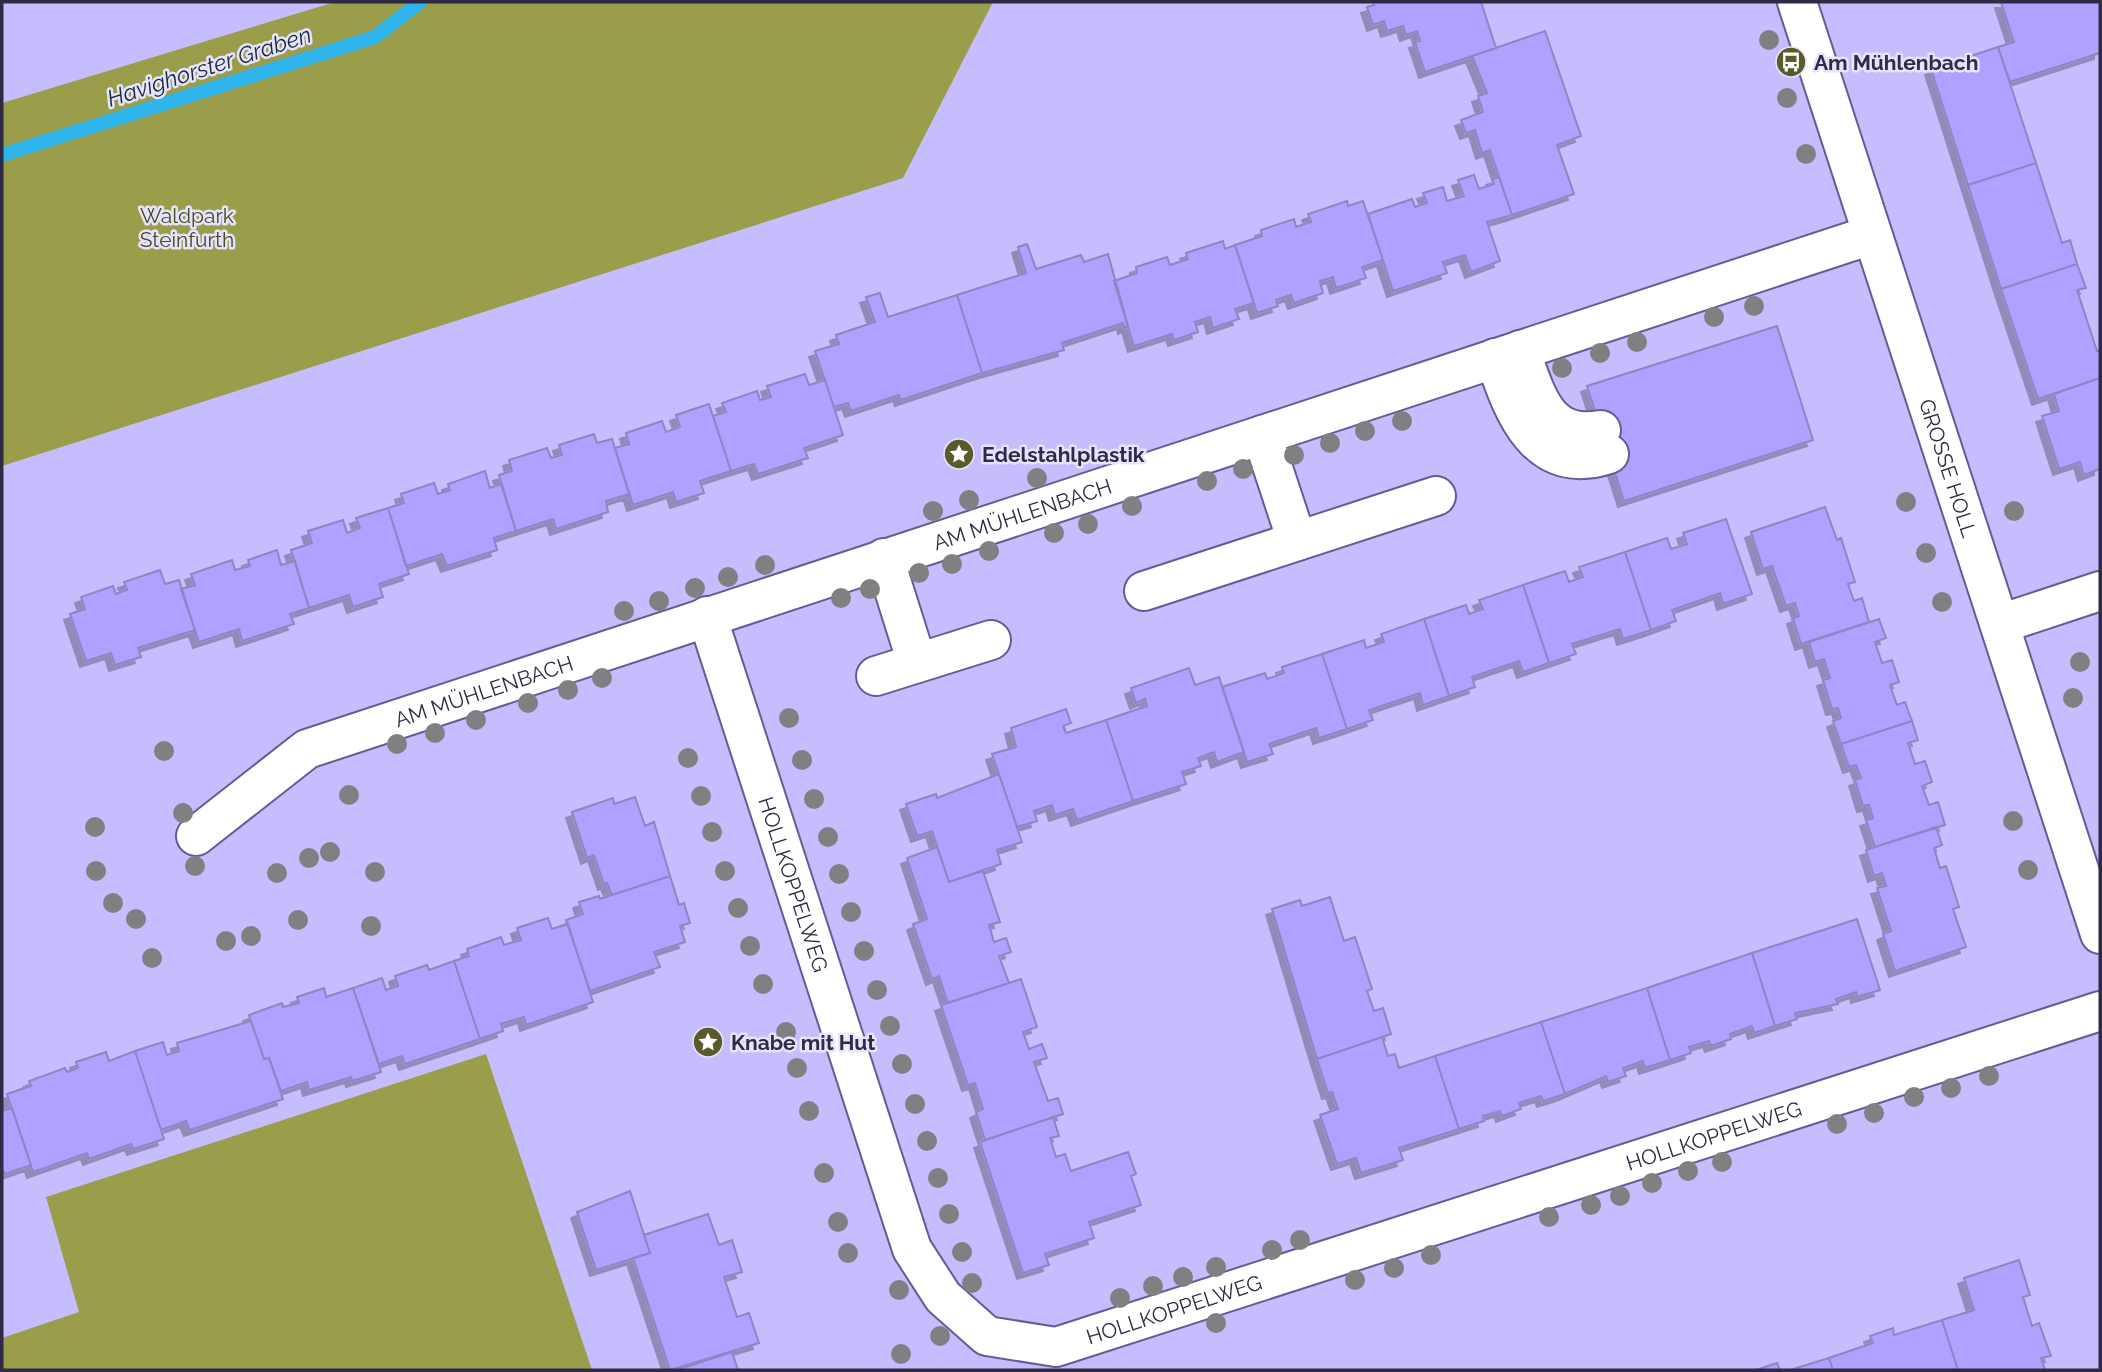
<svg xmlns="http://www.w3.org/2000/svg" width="2102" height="1372" font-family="Raleway,sans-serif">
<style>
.green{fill:#9a9d4a}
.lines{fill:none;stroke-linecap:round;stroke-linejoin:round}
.stream{stroke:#2fb4eb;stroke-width:14}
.building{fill:#b1a0ff;stroke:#8e85c2;stroke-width:2;filter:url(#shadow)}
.minor-casing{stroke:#655b95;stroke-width:42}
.minor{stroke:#fff;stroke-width:38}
.tree{fill:#827f83}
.labels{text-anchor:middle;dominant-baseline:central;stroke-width:5;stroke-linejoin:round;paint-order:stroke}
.poi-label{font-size:21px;font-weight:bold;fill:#302b45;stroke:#e6e3fe;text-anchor:start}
.park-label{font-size:21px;fill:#4a4c1f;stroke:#e6e3fe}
.street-label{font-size:21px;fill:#302b45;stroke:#e6e3fe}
.water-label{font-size:23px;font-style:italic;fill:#172c36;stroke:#e6e3fe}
</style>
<defs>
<filter id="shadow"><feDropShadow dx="-6" dy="6" stdDeviation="0" flood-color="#0004"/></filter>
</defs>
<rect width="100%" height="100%" fill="#c6bdfe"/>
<!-- green -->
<path class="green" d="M335,2H993L903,178L2,466V103Z
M486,1054L592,1370H2V1338L79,1312L46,1197Z"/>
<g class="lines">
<!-- stream -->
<path class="stream" d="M2,155L375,37L420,2"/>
</g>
<!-- building -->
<path class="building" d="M1373,2H1481L1496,48L1425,72L1415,42L1420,41L1417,31L1406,35L1403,26L1387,31L1384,21L1373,25L1367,7L1374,5Z
M2001,2H2100V53L2010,82L1998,47L2014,42Z
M1545,31L1581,136L1557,145L1574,194L1512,215L1490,150L1482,153L1475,130L1466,133L1461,120L1483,112L1478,96L1487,93L1472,56Z
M1998,47L2036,163L1968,185L1931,69Z
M2036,163L2062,243L2070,240L2077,264L2001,289L1968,185Z
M1474,175L1479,189L1494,184L1492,179L1499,177L1512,215L1487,222L1500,261L1471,272L1465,255L1443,262L1447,273L1393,291L1368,214L1412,199L1415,207L1427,203L1423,193L1443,187L1447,201L1464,196L1458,180Z
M1347,201L1348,206L1363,201L1383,260L1362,267L1366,278L1336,288L1333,277L1320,281L1323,293L1294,303L1291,295L1276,300L1278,306L1257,313L1235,245L1262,236L1261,230L1294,219L1296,227L1311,222L1308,214Z
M1223,241L1225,249L1235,245L1254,303L1235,309L1239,319L1213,328L1210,317L1195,322L1198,332L1174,340L1172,334L1134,346L1114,281L1137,273L1136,267L1167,257L1170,265L1188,259L1186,253Z
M1027,244L1036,269L1081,255L1084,262L1108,254L1128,326L1124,328L1123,323L1062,343L1064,350L982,373L957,295L1026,273L1018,247Z
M2077,264L2086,288L2077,290L2097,351L2100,350V378L2038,399L2001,289Z
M880,293L888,317L957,295L982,373L901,400L899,395L851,411L848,403L834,407L815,351L839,344L836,335L875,322L866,297Z
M1777,326L1813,440L1624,501L1587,386Z
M805,374L809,385L825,380L843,435L804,448L808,458L758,474L754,464L731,471L713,416L726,412L722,403L757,391L760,400L771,397L767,386Z
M2100,378V469L2084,475L2080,462L2059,469L2042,416L2059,411L2054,394Z
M709,404L731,471L700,481L704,493L676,502L673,492L633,505L615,448L629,444L626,433L662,421L666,432L680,427L676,415Z
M594,434L597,443L612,439L629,494L606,501L608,512L556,529L553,519L516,531L499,475L512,471L509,460L547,448L551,458L562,455L559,445Z
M485,471L490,488L501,484L516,531L494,538L497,550L447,566L442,554L406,566L388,508L404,503L401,494L434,483L438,494L450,490L448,484Z
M1825,507L1837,540L1841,538L1855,582L1848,584L1854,601L1862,598L1869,622L1801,644L1793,618L1799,616L1795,603L1786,606L1772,566L1763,569L1751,532Z
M388,508L409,574L379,584L383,597L353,607L349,595L309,608L291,550L312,543L308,531L343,520L347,533L360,528L356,518Z
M1726,519L1752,594L1723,604L1720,593L1672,610L1676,621L1651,630L1625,552L1667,538L1671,549L1687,544L1683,533Z
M277,550L281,565L295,561L309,608L290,614L294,624L242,641L239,629L199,642L181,589L195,585L191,574L232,560L235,570L250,566L248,560Z
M1625,552L1651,630L1623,639L1620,629L1572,644L1576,654L1549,663L1523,585L1565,571L1569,582L1583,577L1579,567Z
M160,570L165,584L179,580L195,630L138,648L141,657L115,665L111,653L86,661L70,614L85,609L81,597L113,586L116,594L127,590L124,582Z
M1523,585L1549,663L1523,672L1519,661L1472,677L1475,687L1449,696L1424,619L1466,605L1469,614L1483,609L1479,600Z
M1424,619L1449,696L1423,705L1420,693L1369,710L1373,720L1347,729L1322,654L1364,640L1366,648L1384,642L1381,634Z
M1879,619L1886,638L1875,642L1882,663L1892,660L1899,682L1890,685L1897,705L1905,702L1912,721L1841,744L1833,721L1841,718L1838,708L1832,709L1823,680L1830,678L1824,659L1815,662L1809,642Z
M1322,654L1347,729L1319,738L1316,728L1269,744L1273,754L1247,762L1222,687L1265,673L1267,679L1284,673L1282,667Z
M1189,668L1195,685L1219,677L1244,752L1217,762L1214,752L1198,758L1201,766L1182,772L1186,784L1133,801L1106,720L1147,706L1145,699L1136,703L1131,688Z
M1066,709L1071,723L1063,726L1066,733L1106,720L1133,801L1077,820L1073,809L1055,815L1052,805L1034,811L1037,821L1017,827L992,754L1016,747L1011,728Z
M1912,721L1918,740L1908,743L1915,764L1925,761L1932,782L1922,786L1929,805L1938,802L1945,825L1875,847L1866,820L1873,818L1869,805L1863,806L1855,780L1861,778L1856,765L1849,767L1841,744Z
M999,774L1022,842L997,850L1001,864L949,882L932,831L917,836L906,804L936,794L937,798Z
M635,797L645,826L654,822L670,876L612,895L607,883L604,884L594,855L587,858L572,812L613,798L614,804Z
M1936,827L1942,845L1934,848L1940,868L1946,866L1959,907L1953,909L1966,947L1895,971L1883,934L1891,931L1877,888L1886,886L1882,873L1874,876L1866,850Z
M937,847L949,882L983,871L1000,922L989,925L994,942L1006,938L1011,952L999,956L1009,983L948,1003L939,976L932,979L913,924L927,919L907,858Z
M670,876L679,905L684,903L690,923L680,926L685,942L654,952L660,967L590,991L566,920L583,914L579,902L599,896L600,899Z
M1330,897L1344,941L1355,937L1372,989L1367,991L1374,1011L1383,1008L1391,1034L1317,1059L1272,909L1300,900L1302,906Z
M548,918L552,929L568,924L593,1002L526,1025L524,1017L501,1024L503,1031L480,1039L454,961L469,956L467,949L501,937L504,945L521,940L517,928Z
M1857,919L1880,990L1857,997L1856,992L1836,999L1838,1004L1795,1013L1797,1019L1775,1026L1752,953Z
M1752,953L1775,1026L1754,1033L1752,1026L1730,1034L1731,1039L1711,1046L1709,1041L1689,1047L1691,1053L1670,1060L1647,988Z
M454,961L480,1039L405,1064L402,1056L379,1064L353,988L382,978L386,990L398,986L395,976L427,965L429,970Z
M1021,979L1037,1027L1023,1032L1029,1049L1042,1044L1047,1058L1034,1062L1048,1101L1058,1098L1063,1114L985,1140L976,1112L983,1109L975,1083L968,1085L941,1005Z
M324,988L326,997L353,988L381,1072L352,1081L351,1077L309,1090L307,1082L281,1091L269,1058L264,1059L249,1015L282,1003L283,1007L299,1003L297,997Z
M1647,988L1670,1060L1645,1068L1643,1061L1623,1068L1626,1076L1608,1082L1606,1076L1565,1094L1541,1022Z
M251,1021L264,1059L269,1058L283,1099L190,1130L186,1121L161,1130L135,1051L163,1042L167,1055L179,1051L177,1043Z
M1541,1022L1565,1094L1543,1101L1541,1096L1519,1103L1521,1109L1502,1116L1500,1111L1483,1116L1484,1121L1459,1129L1435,1056Z
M1382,1037L1388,1056L1395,1054L1399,1068L1435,1056L1459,1129L1399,1148L1403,1160L1361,1173L1356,1158L1337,1164L1320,1115L1338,1109L1332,1092L1328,1093L1317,1059Z
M135,1051L164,1139L133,1149L131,1144L89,1159L87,1153L33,1172L7,1094L31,1086L29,1081L65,1068L67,1072L78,1068L76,1062L106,1052L109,1061Z
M12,1108L31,1165L5,1174L2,1168V1111Z
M1053,1117L1059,1136L1050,1138L1056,1157L1065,1154L1071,1171L1128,1152L1136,1174L1131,1176L1141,1205L1089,1222L1094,1238L1045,1254L1049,1265L1023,1273L980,1142Z
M630,1191L650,1253L596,1270L577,1212Z
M708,1214L719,1245L732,1240L742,1272L724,1277L737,1317L749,1313L759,1343L670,1370L633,1258L650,1253L644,1235Z
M2019,1260L2030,1295L2023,1297L2032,1326L2039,1323L2051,1356L2041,1358L2045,1370H1958L1942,1320L1974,1310L1964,1278Z
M1942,1320L1958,1370H1833L1829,1358L1873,1343L1870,1336L1893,1328L1894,1335Z
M732,1352L738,1370H677Z
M1829,1358L1833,1370H1790Z
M1777,1363L1780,1370H1756Z"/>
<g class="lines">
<!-- minor casing -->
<g class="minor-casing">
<g id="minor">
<path id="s1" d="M1797,2L2100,934"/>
<path d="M1520,350C1536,393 1545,440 1601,430"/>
<path d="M1495,358C1513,413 1537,478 1609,454"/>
<path d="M1262,435L1297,541"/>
<path d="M884,558L917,663"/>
<path d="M1144,591L1436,496"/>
<path id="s2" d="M707,616L912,1249L943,1297L987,1336L1056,1347L2100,1011"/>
<path d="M2000,624L2100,591"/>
<path d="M876,676L991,640"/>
<path id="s3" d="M196,836L307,749L1871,235"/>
</g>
</g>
<!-- minor -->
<use href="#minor" class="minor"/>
</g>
<!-- trees -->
<g class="tree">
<circle cx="1769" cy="40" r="10"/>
<circle cx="1787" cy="98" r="10"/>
<circle cx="1806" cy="154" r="10"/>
<circle cx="1754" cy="306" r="10"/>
<circle cx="1714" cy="317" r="10"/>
<circle cx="1637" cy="342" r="10"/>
<circle cx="1600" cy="353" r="10"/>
<circle cx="1562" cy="368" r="10"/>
<circle cx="1402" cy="421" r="10"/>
<circle cx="1365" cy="431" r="10"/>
<circle cx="1330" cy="443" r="10"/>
<circle cx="1294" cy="455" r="10"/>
<circle cx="1243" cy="469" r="10"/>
<circle cx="1037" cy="478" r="10"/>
<circle cx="1207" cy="481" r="10"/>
<circle cx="969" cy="500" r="10"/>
<circle cx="1906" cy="502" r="10"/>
<circle cx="1132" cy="506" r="10"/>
<circle cx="933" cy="511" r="10"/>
<circle cx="2014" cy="511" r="10"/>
<circle cx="1088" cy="524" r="10"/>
<circle cx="1054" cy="533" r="10"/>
<circle cx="989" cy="551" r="10"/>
<circle cx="1926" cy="553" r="10"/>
<circle cx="952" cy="564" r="10"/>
<circle cx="765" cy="565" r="10"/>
<circle cx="919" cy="573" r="10"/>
<circle cx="728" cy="577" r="10"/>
<circle cx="695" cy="588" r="10"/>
<circle cx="870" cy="589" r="10"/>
<circle cx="841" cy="598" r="10"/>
<circle cx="659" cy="601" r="10"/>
<circle cx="1942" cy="602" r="10"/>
<circle cx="624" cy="611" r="10"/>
<circle cx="2080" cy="662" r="10"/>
<circle cx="602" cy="678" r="10"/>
<circle cx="568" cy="690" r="10"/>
<circle cx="2073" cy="698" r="10"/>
<circle cx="528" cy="703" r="10"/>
<circle cx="789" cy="718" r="10"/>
<circle cx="476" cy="720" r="10"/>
<circle cx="435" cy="733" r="10"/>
<circle cx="397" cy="744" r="10"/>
<circle cx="164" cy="751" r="10"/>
<circle cx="688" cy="758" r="10"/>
<circle cx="802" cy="760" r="10"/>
<circle cx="349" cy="795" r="10"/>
<circle cx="701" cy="796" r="10"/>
<circle cx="814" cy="799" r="10"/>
<circle cx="183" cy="813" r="10"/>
<circle cx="2013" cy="821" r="10"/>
<circle cx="95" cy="827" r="10"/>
<circle cx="712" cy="832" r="10"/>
<circle cx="828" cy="837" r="10"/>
<circle cx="330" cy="852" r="10"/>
<circle cx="309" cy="858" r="10"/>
<circle cx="195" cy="866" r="10"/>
<circle cx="2028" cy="870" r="10"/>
<circle cx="96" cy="871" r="10"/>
<circle cx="725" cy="871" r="10"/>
<circle cx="375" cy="872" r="10"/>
<circle cx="277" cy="873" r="10"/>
<circle cx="839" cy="874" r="10"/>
<circle cx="113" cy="903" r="10"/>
<circle cx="738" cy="908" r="10"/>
<circle cx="851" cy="912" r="10"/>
<circle cx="136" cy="919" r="10"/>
<circle cx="298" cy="920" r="10"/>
<circle cx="371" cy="926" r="10"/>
<circle cx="251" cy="936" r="10"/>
<circle cx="226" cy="941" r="10"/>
<circle cx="750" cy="946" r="10"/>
<circle cx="864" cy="951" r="10"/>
<circle cx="152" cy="958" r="10"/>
<circle cx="763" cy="984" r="10"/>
<circle cx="877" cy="990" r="10"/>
<circle cx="890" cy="1026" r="10"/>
<circle cx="786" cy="1032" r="10"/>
<circle cx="902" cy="1064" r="10"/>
<circle cx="797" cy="1068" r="10"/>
<circle cx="1989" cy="1076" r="10"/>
<circle cx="1951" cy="1088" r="10"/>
<circle cx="1914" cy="1097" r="10"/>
<circle cx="915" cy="1104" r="10"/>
<circle cx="809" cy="1111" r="10"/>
<circle cx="1874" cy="1113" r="10"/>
<circle cx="1837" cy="1124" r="10"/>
<circle cx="927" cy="1141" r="10"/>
<circle cx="1722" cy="1162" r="10"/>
<circle cx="1688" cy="1171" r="10"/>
<circle cx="824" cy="1173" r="10"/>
<circle cx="938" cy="1178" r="10"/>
<circle cx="1652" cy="1183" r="10"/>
<circle cx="1620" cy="1196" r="10"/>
<circle cx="1591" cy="1205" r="10"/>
<circle cx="949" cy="1214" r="10"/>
<circle cx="1549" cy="1217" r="10"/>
<circle cx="838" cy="1222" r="10"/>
<circle cx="1300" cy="1240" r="10"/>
<circle cx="1272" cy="1250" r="10"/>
<circle cx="962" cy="1252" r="10"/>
<circle cx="848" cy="1253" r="10"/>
<circle cx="1431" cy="1255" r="10"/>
<circle cx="1216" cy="1267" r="10"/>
<circle cx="1394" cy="1268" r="10"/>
<circle cx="1183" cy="1277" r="10"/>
<circle cx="1355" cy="1280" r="10"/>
<circle cx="972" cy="1283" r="10"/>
<circle cx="1153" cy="1286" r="10"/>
<circle cx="899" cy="1290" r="10"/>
<circle cx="1120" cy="1298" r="10"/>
<circle cx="1216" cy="1323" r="10"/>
<circle cx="940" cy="1336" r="10"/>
<circle cx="901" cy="1354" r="10"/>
</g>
<!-- icons -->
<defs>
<g id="bus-disc" transform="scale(1.575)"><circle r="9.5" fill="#5a5b29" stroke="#e6e3fe"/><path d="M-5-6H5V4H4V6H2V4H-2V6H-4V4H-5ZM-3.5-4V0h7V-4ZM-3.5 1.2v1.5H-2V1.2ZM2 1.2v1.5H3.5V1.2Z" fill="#fff"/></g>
<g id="sight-disc" transform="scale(1.575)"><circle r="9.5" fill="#5a5b29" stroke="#e6e3fe"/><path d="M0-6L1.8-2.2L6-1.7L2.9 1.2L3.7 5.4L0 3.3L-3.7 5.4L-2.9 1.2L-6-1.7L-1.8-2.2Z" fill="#fff"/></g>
</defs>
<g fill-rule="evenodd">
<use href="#bus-disc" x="1791" y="62"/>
<use href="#sight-disc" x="959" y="454"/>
<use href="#sight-disc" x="708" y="1042"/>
</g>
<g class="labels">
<!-- poi labels -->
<g class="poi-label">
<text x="1814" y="62">Am Mühlenbach</text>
<text x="982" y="454">Edelstahlplastik</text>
<text x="731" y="1042">Knabe mit Hut</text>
</g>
<!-- park labels -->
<g class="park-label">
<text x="187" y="215">Waldpark<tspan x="187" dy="24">Steinfurth</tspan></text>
</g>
<!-- street labels -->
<g class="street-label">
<text stroke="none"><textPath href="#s1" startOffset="490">GROSSE HOLL</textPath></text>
<text stroke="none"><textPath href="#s3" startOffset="894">AM MÜHLENBACH</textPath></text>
<text stroke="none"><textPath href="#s3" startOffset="327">AM MÜHLENBACH</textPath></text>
<text stroke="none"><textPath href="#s2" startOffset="282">HOLLKOPPELWEG</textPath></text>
<text stroke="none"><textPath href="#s2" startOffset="1542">HOLLKOPPELWEG</textPath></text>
<text stroke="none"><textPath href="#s2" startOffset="975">HOLLKOPPELWEG</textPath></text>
</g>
<!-- water labels -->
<g class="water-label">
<text transform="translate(209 66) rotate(-18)">Havighorster Graben</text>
</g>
</g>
<!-- border -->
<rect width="2102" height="1372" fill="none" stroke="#302b45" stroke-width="7"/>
</svg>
